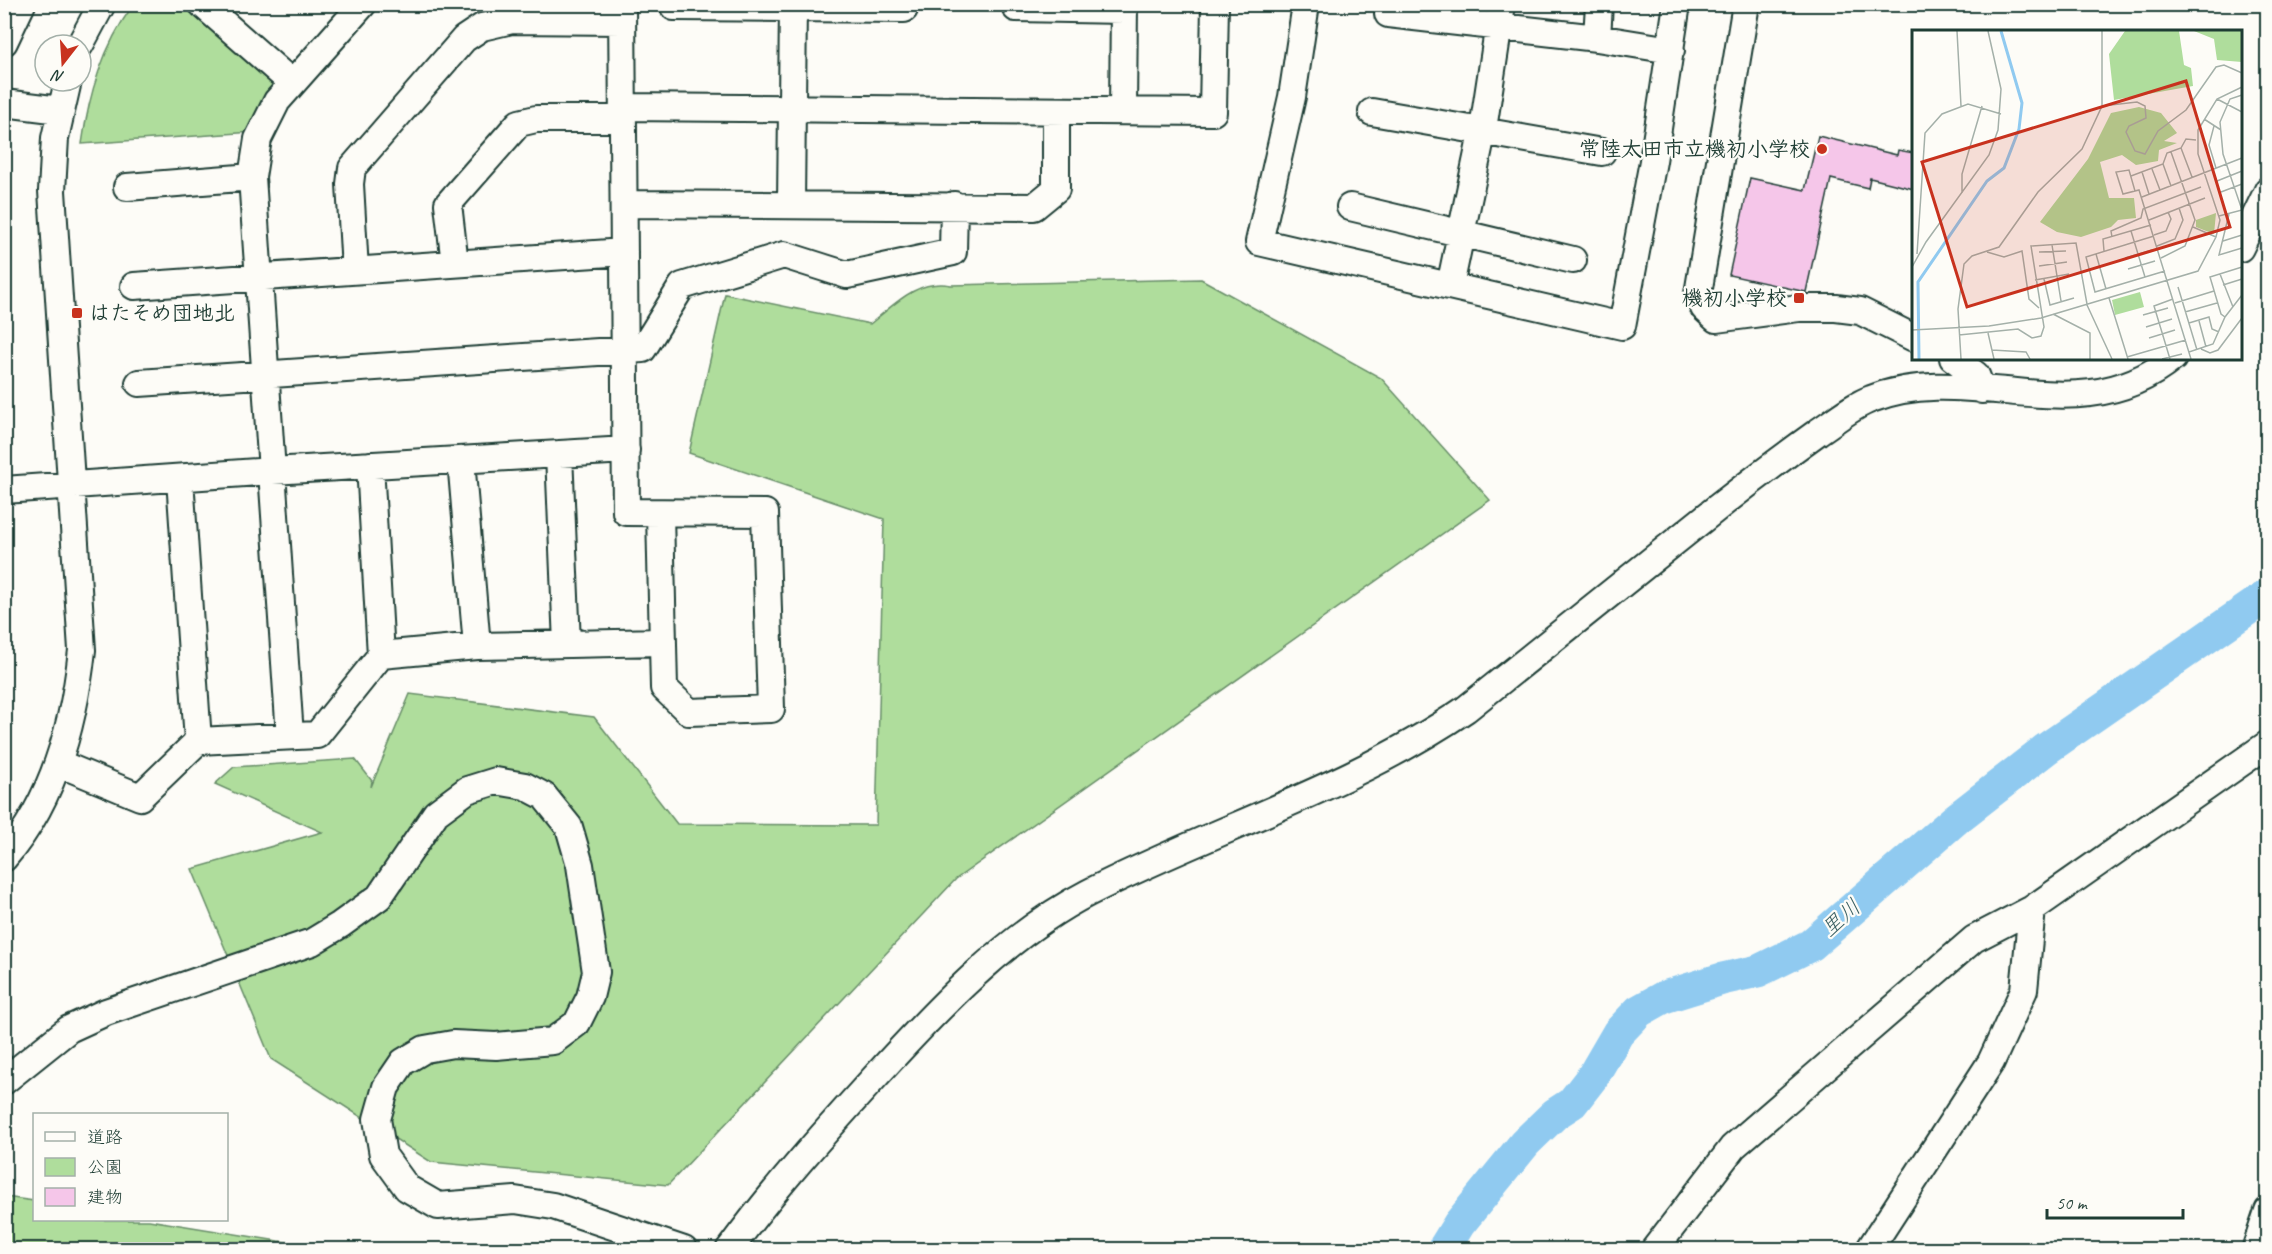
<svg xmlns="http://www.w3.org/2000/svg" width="2272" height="1254" font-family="Caveat,'Klee One',sans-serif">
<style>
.green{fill:#afdd9c;stroke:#678d68;stroke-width:1.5}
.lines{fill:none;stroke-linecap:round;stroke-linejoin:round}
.river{stroke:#90caf0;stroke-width:33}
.building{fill:#f5c6e9;stroke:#1f3d34;stroke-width:1.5}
.minor-casing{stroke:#1f3d34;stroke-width:30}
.minor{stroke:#fdfcf7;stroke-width:26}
.poi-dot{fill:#c8321e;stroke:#fdfcf7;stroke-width:2}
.labels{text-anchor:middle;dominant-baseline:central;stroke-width:4.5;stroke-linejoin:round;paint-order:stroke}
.poi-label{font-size:21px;font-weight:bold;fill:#1f3d34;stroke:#fdfcf7;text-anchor:end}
.water-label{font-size:22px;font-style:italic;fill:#3b6063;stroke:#fdfcf7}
.inset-river{fill:none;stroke:#90caf0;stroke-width:3}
.inset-road{fill:none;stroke:#a4b0a9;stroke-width:1.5}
.view{fill:#c8321e;fill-opacity:0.15;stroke:#c8321e;stroke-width:3}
.inset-edge{fill:none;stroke:#1f3d34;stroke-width:3}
</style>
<rect width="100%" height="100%" fill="#fdfcf7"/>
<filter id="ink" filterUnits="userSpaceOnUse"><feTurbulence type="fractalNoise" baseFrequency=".0167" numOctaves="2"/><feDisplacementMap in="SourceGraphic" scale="12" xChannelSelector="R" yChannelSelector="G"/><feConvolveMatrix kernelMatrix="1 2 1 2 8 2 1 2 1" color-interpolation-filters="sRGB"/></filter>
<g filter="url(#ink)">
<!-- green -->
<path class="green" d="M133,5H189L275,79L274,94L253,132L82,144C89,93 103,47 133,5Z
M1201,279L1381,378L1490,500L956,879L668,1185L431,1162L271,1059L192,869L322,832L215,784L234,767L355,759L372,781L371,787L410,694L594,717L677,824L876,825L884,519L689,453L725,294L870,324C895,304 917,279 951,285Z
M5,1197L34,1201V1220H149L278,1241L349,1249H5Z"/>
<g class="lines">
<!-- river -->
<path class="river" d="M1443,1250L1459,1224L1525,1143L1555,1114L1572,1103L1593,1076L1618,1033L1639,1011L1664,997L1722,979L1758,971L1811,945L1956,819L2046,749L2268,595"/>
</g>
<!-- building -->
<path class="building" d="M1818,136L1897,155L1898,150L1914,153V189L1870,178L1868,188L1831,179L1806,292L1729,275L1750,178L1805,190Z"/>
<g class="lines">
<!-- minor casing -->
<g class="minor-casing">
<path id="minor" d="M202,4L292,83
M622,4L626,512L765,513L771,709L689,712L664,688L660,513
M1306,4L1292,97L1259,242L1622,326L1653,161L1677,4
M1746,4L1698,294L1704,308L1716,319L1799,308H1836L1860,311L1914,338
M674,7L904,9
M1016,8L1124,10
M1388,14L1597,38L1671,50
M1597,38L1599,4
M4,42L22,4
M80,45L102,4
M4,103L60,110
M623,107L1213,112L1215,4
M1123,111L1124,4
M1372,112L1602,152
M127,187L252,177
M624,204L1034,207L1056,189V111
M791,205L793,4
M1350,207L1573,260
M2240,248L2268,190
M455,264L448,204L519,123L536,119H623
M355,270L350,184L352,168L464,39L482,27L512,20L622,21
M134,286L624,252
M1450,286L1483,129L1502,4
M1953,358L1976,375L1982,390
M139,383L643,349L682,286L784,255L847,275L953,252L954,205
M559,454L567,644
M461,460L477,646
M370,465L381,655
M180,479L198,741
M4,490L272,471L626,450
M290,736L252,177L258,139L277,101L363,4
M58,763L140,797L198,741L317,735L381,655L477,646L661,642
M4,858C54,801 74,724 82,650L52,191L55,138L68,81
M4,1081L69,1029L106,1012L312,942L340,925L379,897L436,813L467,790L496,781L525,786L544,796L569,827L580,865L596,972L590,997L577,1023L553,1041L496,1046L453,1044L425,1049L403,1062L386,1087L377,1119L383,1155L407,1188L438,1206L515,1200L553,1206L684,1250
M729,1250C774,1189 823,1134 874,1078C936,1010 1005,936 1088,893C1213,829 1349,789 1466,709C1549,642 1633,575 1717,508C1750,482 1783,457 1818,432C1835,421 1852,406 1871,399C1971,359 2079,436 2173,358
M1654,1250L1733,1147L1974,939L2032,909L2268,744
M1869,1250L1991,1062L2024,990L2032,909
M2255,1250L2268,1211"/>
</g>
<!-- minor -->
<use href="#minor" class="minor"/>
</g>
</g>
<!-- markers -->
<g class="poi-dot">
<circle cx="1822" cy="149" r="6"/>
<rect x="1793" y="292" width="12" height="12" rx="3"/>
<rect x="71" y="307" width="12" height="12" rx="3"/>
</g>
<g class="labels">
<!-- poi labels -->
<g class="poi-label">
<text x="1810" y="149">常陸太田市立機初小学校</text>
<text x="1787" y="298">機初小学校</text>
<text x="89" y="313" text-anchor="start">はたそめ団地北</text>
</g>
<!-- water labels -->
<g class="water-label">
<text transform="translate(1841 918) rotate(-41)">里川</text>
</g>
</g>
<!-- overview -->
<g transform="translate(1912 30)">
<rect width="330" height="330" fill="#fdfcf7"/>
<path d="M213,1H267L272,35L279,38L281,56L202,70L197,24ZM282,1H330V32L305,30L302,9ZM227,77L249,83L265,103L252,111L265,113L247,120L246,131L224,135L210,125L188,132L197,168H222L224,188L206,190L199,197L169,207L145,202L128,192L176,129L199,83ZM304,183L302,204L284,197V190ZM228,262L232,277L203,285L200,270Z" fill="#afdd9c"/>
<path class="inset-river" d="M7,329L6,252L75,151L92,138L107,99L110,73L89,1"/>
<path class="inset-road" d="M45,1L49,76M305,69L330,82M190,76L225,72L233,76L234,88L217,96L214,102L223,121L233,124L246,101L274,80L304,37L312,35L330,43M292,89L309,100M302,96L297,115L304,138M269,118L280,147M251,134L259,156M240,139L248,160M230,142L237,164M219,146L251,134L255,123L269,118L274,109L284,110M305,151L330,141M223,161L217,140L204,142L211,164L227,160L279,329M309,162L330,154M50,163V144L70,76M230,167L330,128M317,184L307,225L330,218M307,186L330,180L311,124L308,92L318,69L330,65M237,190L293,168M281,197L304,207M219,201L233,247M242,205L254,201L259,189L256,182M242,206L174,227L183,262L253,241M200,207L199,201L229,188L231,179L289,157M311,211L330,205M140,215L149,271M245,216L263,209L271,190L267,178M192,221L191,209L239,195M75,222L92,227L110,221L117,269L127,278M127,222L154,221M5,224L13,103L30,84L56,74L89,84M184,224L194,259M213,228L240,220M249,228L273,216L283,190L259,122M127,236L155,232M0,237L14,212L77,125L86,100L89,59L76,1M216,239L243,231M308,244L321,277M132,249L138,275L162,268M123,250L157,244M311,255L330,249M266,257L285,320M197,268L216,329M263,273L302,261M175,275L200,329M273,282L305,273M141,284L178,303V329M231,285L256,278M313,287L309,284L298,247L330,237M287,291L294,317M277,293L297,287L300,299L307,302M234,297L260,289M0,300L77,296L129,288L286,241L304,207L308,190L286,124V100L305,69L330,57M76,303L82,329M47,305L106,299L120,308L129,306L132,297L119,216L164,213L175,274M237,308L263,300M289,319L298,323L306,320L330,288M80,320L114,322L118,329M277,322L301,314L313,287L330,265M215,327L274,310M49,329L46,279L52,234L60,226L87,217L126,162L170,119L190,76V1M250,329L270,324M258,329L242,276L261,269"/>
<path class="view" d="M274,51L318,197L55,277L10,132Z"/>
<rect width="330" height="330" class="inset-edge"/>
</g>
<!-- margin -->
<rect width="2272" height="1254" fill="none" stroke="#fdfcf7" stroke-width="24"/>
<rect x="12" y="12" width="2248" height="1230" fill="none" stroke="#1f3d34" stroke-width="2" filter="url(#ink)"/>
<!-- legend -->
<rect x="33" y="1113" width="195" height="108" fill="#fdfcf7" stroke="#a4b0a9" stroke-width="1.5"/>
<rect x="45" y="1132" width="30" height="9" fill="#fdfcf7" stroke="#a4b0a9" stroke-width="1.5"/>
<text x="87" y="1143" font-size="18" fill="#1f3d34">道路</text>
<rect x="45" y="1158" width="30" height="18" fill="#afdd9c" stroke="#a4b0a9" stroke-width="1.5"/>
<text x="87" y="1173" font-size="18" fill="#1f3d34">公園</text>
<rect x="45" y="1188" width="30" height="18" fill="#f5c6e9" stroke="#a4b0a9" stroke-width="1.5"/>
<text x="87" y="1203" font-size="18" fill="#1f3d34">建物</text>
<!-- north arrow -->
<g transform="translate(63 63) rotate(197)"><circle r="28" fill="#fdfcf7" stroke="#a4b0a9" stroke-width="1.5"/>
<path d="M0-4.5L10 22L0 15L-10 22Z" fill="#c8321e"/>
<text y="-9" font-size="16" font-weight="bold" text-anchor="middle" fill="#1f3d34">N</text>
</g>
<!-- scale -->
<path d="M2047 1209v9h136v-9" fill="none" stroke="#1f3d34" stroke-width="3"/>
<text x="2056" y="1209" font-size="18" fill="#1f3d34" stroke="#fdfcf7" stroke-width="4.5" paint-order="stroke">50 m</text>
</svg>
